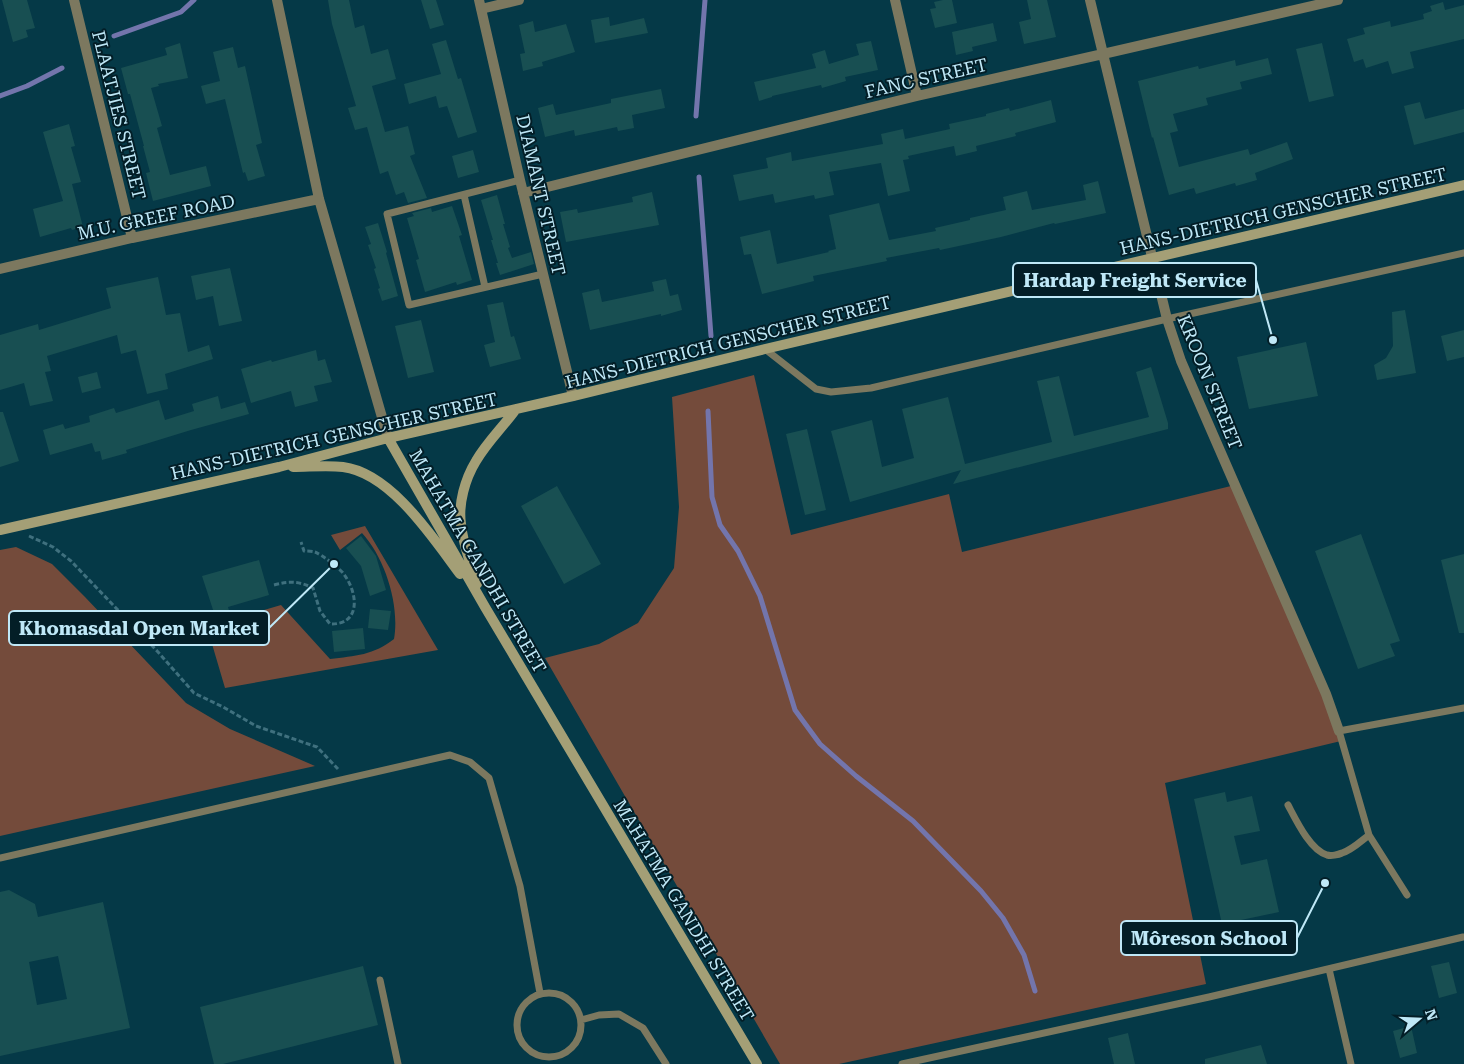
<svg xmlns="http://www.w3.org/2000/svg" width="1464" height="1064" font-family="'Roboto Serif',serif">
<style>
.green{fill:#744b3b}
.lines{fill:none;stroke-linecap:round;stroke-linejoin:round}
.stream{stroke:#7375ac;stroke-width:5}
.building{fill:#184f52;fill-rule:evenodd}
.path{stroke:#3f707e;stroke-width:3;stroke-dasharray:5 2.5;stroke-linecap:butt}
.lane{stroke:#7c785f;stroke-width:7}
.street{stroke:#7c785f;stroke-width:10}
.secondary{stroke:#a49f76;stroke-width:10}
.labels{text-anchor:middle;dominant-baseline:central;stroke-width:4;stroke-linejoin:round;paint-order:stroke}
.street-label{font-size:18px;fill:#bfe8f7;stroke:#031e27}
.leader{fill:none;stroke:#bfe8f7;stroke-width:2}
.callout-dot{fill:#bfe8f7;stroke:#031e27;stroke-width:2}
.callout{fill:#031e27;stroke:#bfe8f7;stroke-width:2}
.callout-label{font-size:19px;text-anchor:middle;font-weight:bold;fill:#bfe8f7}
</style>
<rect width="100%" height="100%" fill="#053947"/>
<!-- green -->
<path class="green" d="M754,375L791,535L949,494L962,552L1235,485L1341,741L1165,783L1206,984L839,1064H780L545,658L599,644L638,623L674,568L679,507L672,397Z
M365,526L438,650L225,688L207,627L281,605L330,659C355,656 374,655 394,639C400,605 385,558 362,533L340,550L331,535Z
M16,547L52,564L85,597L186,703L230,729L315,766L0,836V550Z"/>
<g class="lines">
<!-- stream -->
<path class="stream" d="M114,36L181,12L194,0
M0,96L27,86L62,68
M696,116L705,0
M699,177L711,336
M708,411L712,497L720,525L738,551L760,596L795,710L820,744L856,776L913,821L981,891L1003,918L1024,955L1035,991"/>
</g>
<!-- building -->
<path class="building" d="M2,0H27L35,28L26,30L28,37L13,42Z
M328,0H349L355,28L364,25L371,54L388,49L396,79L372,86L385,132L408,126L415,154L410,156L427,198L408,203L404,192L396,195L388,171L380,174L367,127L355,130L348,108L356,106L332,24Z
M421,0H436L444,25L430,29Z
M943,0H952L957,23L935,28L930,9L936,8L934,2Z
M1027,0H1047L1056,37L1024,44L1019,22L1031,19Z
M1443,2L1445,10L1464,5V39L1410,52L1414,68L1392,74L1388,61L1366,68L1363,59L1354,62L1347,39L1365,34L1363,28L1390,21L1391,27L1424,19L1423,14L1432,11L1430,6Z
M609,17L610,26L644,18L648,33L595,43L591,20Z
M533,21L535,32L566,24L575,52L542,62L543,66L523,71L520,54L525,53L519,25Z
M993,23L997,41L972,47L973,51L956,55L952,32Z
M446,40L458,79L461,78L477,132L458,138L447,106L439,108L436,96L409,104L404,84L441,74L432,44Z
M871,41L878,70L845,77L846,81L822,88L821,85L772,96V97L759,101L754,82L816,68L812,54L825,50L829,64L859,55L856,44Z
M180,43L188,78L158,84L159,86L151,88L162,126L157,128L170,175L206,166L211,186L153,201L146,173L150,172L143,146H144L130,94H128L121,68L167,55L165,48Z
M1322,43L1334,96L1309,102L1296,49Z
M233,47L238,68L245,66L262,143L256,145L265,176L248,181L245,172L243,173L225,99L206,104L201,86L220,81L213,52Z
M1268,58L1272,74L1240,82L1242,89L1206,98L1208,105L1173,114L1178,131L1170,133L1179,167L1248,149L1250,155L1287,142L1293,159L1255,173L1257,180L1236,186L1235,183L1196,194L1194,188L1169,195L1153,137L1152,138L1138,81L1198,66L1199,69L1235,60L1236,66Z
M661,89L665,108L632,115L634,128L618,131L617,127L575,136L574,130L545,137L538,108L553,104L556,115L611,103V99Z
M1051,100L1056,122L1015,133L1016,136L976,146L977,151L956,156L954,146L908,156L909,159L903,160L910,191L888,196L881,163L829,172L834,195L815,199L814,195L775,203L773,194L739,201L733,175L768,168L766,158L791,152L792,161L883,144L881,134L903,129L905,139L950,129L949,124L986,116V114L1009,108L1010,111Z
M1420,102L1425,119L1464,109V132L1414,145L1404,106Z
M69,124L75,146L71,147L81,182L72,184L83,227L72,230L71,228L40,237L33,209L63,201L43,132Z
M473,150L479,172L458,178L452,156Z
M1098,181L1106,213L1055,224L1054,223L1001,237L940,250L939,248L886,258L887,261L813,276L814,281L762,294L751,254L744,255L740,237L770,230L777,264L829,252L828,251L836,249L829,215L879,203L889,240L936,231L935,228L970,220V218L1006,210L1003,197L1027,191L1032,210L1086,200L1083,185Z
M652,192L659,225L566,242L560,212L577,209L578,213L633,202L632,197Z
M497,195L505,224H503L510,247L508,248L512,258L531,252L534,264L500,275L496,263H498L491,240H493L481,200Z
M452,206L462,235L459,236L472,280L457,285L456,282L425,292L416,260L419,259L407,218L414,216L412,213L431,208L432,212Z
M378,223L387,252L386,253L398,296L382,301L378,289L380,288L374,269L376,268L368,245L371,244L365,227Z
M230,268L242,321L219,326L213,296L196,300L191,276Z
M158,277L166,315L180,313L188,352L209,345L213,359L165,374L168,389L147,394L136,350L121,354L117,335L47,356L51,371L45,372L53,401L30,406L24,383L0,390V335L38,324L39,330L111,308L106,288Z
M666,279L670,296L678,294L682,310L661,316V314L590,330L582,293L599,289L602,302L654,291L652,282Z
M503,302L511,337L514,336L521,359L490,367L484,345L495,342L487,305Z
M1405,310L1416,373L1377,380L1374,365L1386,358L1393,346L1392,312Z
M421,320L434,372L408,378L395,326Z
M1464,330V357L1447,361L1441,336Z
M1306,342L1318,396L1249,409L1237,357Z
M316,350L318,361L325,359L332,382L314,386L318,401L295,407L291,391L251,403L241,369L271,360L272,362Z
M1151,367L1168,423V429L953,484L961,470L850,502L831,431L872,420L882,467L914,458L902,409L948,397L965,464L1052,442L1037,381L1059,376L1074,436L1149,417L1136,372Z
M97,372L101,388L82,393L78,377Z
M218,396L221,409L245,402L249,414L191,430L126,450L127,453L102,460L100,451L95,452L92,443L50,455L43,430L63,424L65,429L90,422L89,416L114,408L116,413L159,400L165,420L194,411L192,404Z
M0,412H3L19,461L0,467Z
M807,429L826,510L805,515L786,434Z
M557,486L601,564L564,584L521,506Z
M1361,534L1400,641L1390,644L1395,656L1358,669L1315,551Z
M361,536L376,556L386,590L370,596L361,566L346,548Z
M1464,554V633H1459L1441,560Z
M259,560L269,595L228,607L230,614L216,619L202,576Z
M370,609L391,611L388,630L368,628Z
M363,628L365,649L334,652L332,631Z
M1225,792L1227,802L1252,796L1260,831L1234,836L1241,865L1267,859L1279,912L1222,924L1194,799Z
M9,890L35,904L38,917L103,902L130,1028L0,1056V892ZM58,956L67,999L37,1005L29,962Z
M1449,962L1457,993L1439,998L1431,966Z
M363,966L378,1025L223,1064H214L200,1007Z
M1411,1026L1417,1053L1400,1058L1393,1031Z
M1128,1033L1135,1064H1114L1108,1038Z
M1261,1045L1267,1064H1205V1059Z"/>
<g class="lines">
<!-- path -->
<path class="path" d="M29,536L53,547L71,561L158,652L194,693L223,707L256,726L317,747L338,769
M274,585C289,581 299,581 313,588L320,611L330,624C362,625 358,592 343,573C338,567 322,555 315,552C312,551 307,551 304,551L301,542"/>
<!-- lane -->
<path class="lane" d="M520,180L387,214L409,305L543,274
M464,195L485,287
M765,349L816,389L831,392L871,388L1167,319L1464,253
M1288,805C1296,820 1310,850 1327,855C1331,856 1338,855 1342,853C1352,850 1361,841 1369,835L1339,731L1464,708
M1369,835L1407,895
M0,858L450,755L470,762L489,778L520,886L540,993
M1329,969L1351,1064
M380,980L398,1064
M517 1025a32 32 0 1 1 64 0a32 32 0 1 1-64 0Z
M581,1020L599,1015L619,1014L643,1028L666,1064
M902,1064L1209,997L1463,937"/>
<!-- street -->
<path class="street" d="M74,0L132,238
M277,0L319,199L388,438
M479,0L520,180L573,396
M895,0L917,96
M1090,0L1167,319L1181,361L1326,694L1339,731
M481,9L519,0
M523,193L917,96L1103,54L1338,0
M0,269L132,238L319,199"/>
<!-- secondary -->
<path class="secondary" d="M388,438L485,607L757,1064
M293,467C309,467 327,465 343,467C391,473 433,538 460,574
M0,530L279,467L388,438L573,396L765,349L1464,185
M477,584C471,565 463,545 461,524C458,504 465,479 476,461C487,442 503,427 516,409"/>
</g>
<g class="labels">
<!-- street labels -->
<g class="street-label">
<text transform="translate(926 78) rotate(-13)">FANC STREET</text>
<text transform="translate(119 115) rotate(76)">PLAATJIES STREET</text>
<text transform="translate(541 195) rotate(77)">DIAMANT STREET</text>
<text transform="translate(1283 211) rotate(-13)">HANS-DIETRICH GENSCHER STREET</text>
<text transform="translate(156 217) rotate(-12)">M.U. GREEF ROAD</text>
<text transform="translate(728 342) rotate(-14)">HANS-DIETRICH GENSCHER STREET</text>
<text transform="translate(1210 382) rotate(68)">KROON STREET</text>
<text transform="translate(334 436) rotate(-13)">HANS-DIETRICH GENSCHER STREET</text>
<text transform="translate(478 561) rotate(60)">MAHATMA GANDHI STREET</text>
<text transform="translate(684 910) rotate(59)">MAHATMA GANDHI STREET</text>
</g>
</g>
<!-- callouts -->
<path class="leader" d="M1273 340L1256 280M334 564L269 628M1325 883L1297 938"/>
<g class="callout-dot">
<circle cx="1273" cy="340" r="5"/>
<circle cx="334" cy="564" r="5"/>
<circle cx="1325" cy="883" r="5"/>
</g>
<g class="callout">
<rect x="1013" y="263" width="243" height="34" rx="5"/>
<rect x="9" y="611" width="260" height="34" rx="5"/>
<rect x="1121" y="921" width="176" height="34" rx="5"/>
</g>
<g class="callout-label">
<text x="1135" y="287">Hardap Freight Service</text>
<text x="139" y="635">Khomasdal Open Market</text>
<text x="1209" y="945">Môreson School</text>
</g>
<!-- north arrow -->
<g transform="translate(1419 1019) rotate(71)" stroke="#031e27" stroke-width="4" paint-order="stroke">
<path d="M0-4L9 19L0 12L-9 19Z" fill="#bfe8f7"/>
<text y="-8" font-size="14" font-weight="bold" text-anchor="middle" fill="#bfe8f7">N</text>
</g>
</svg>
